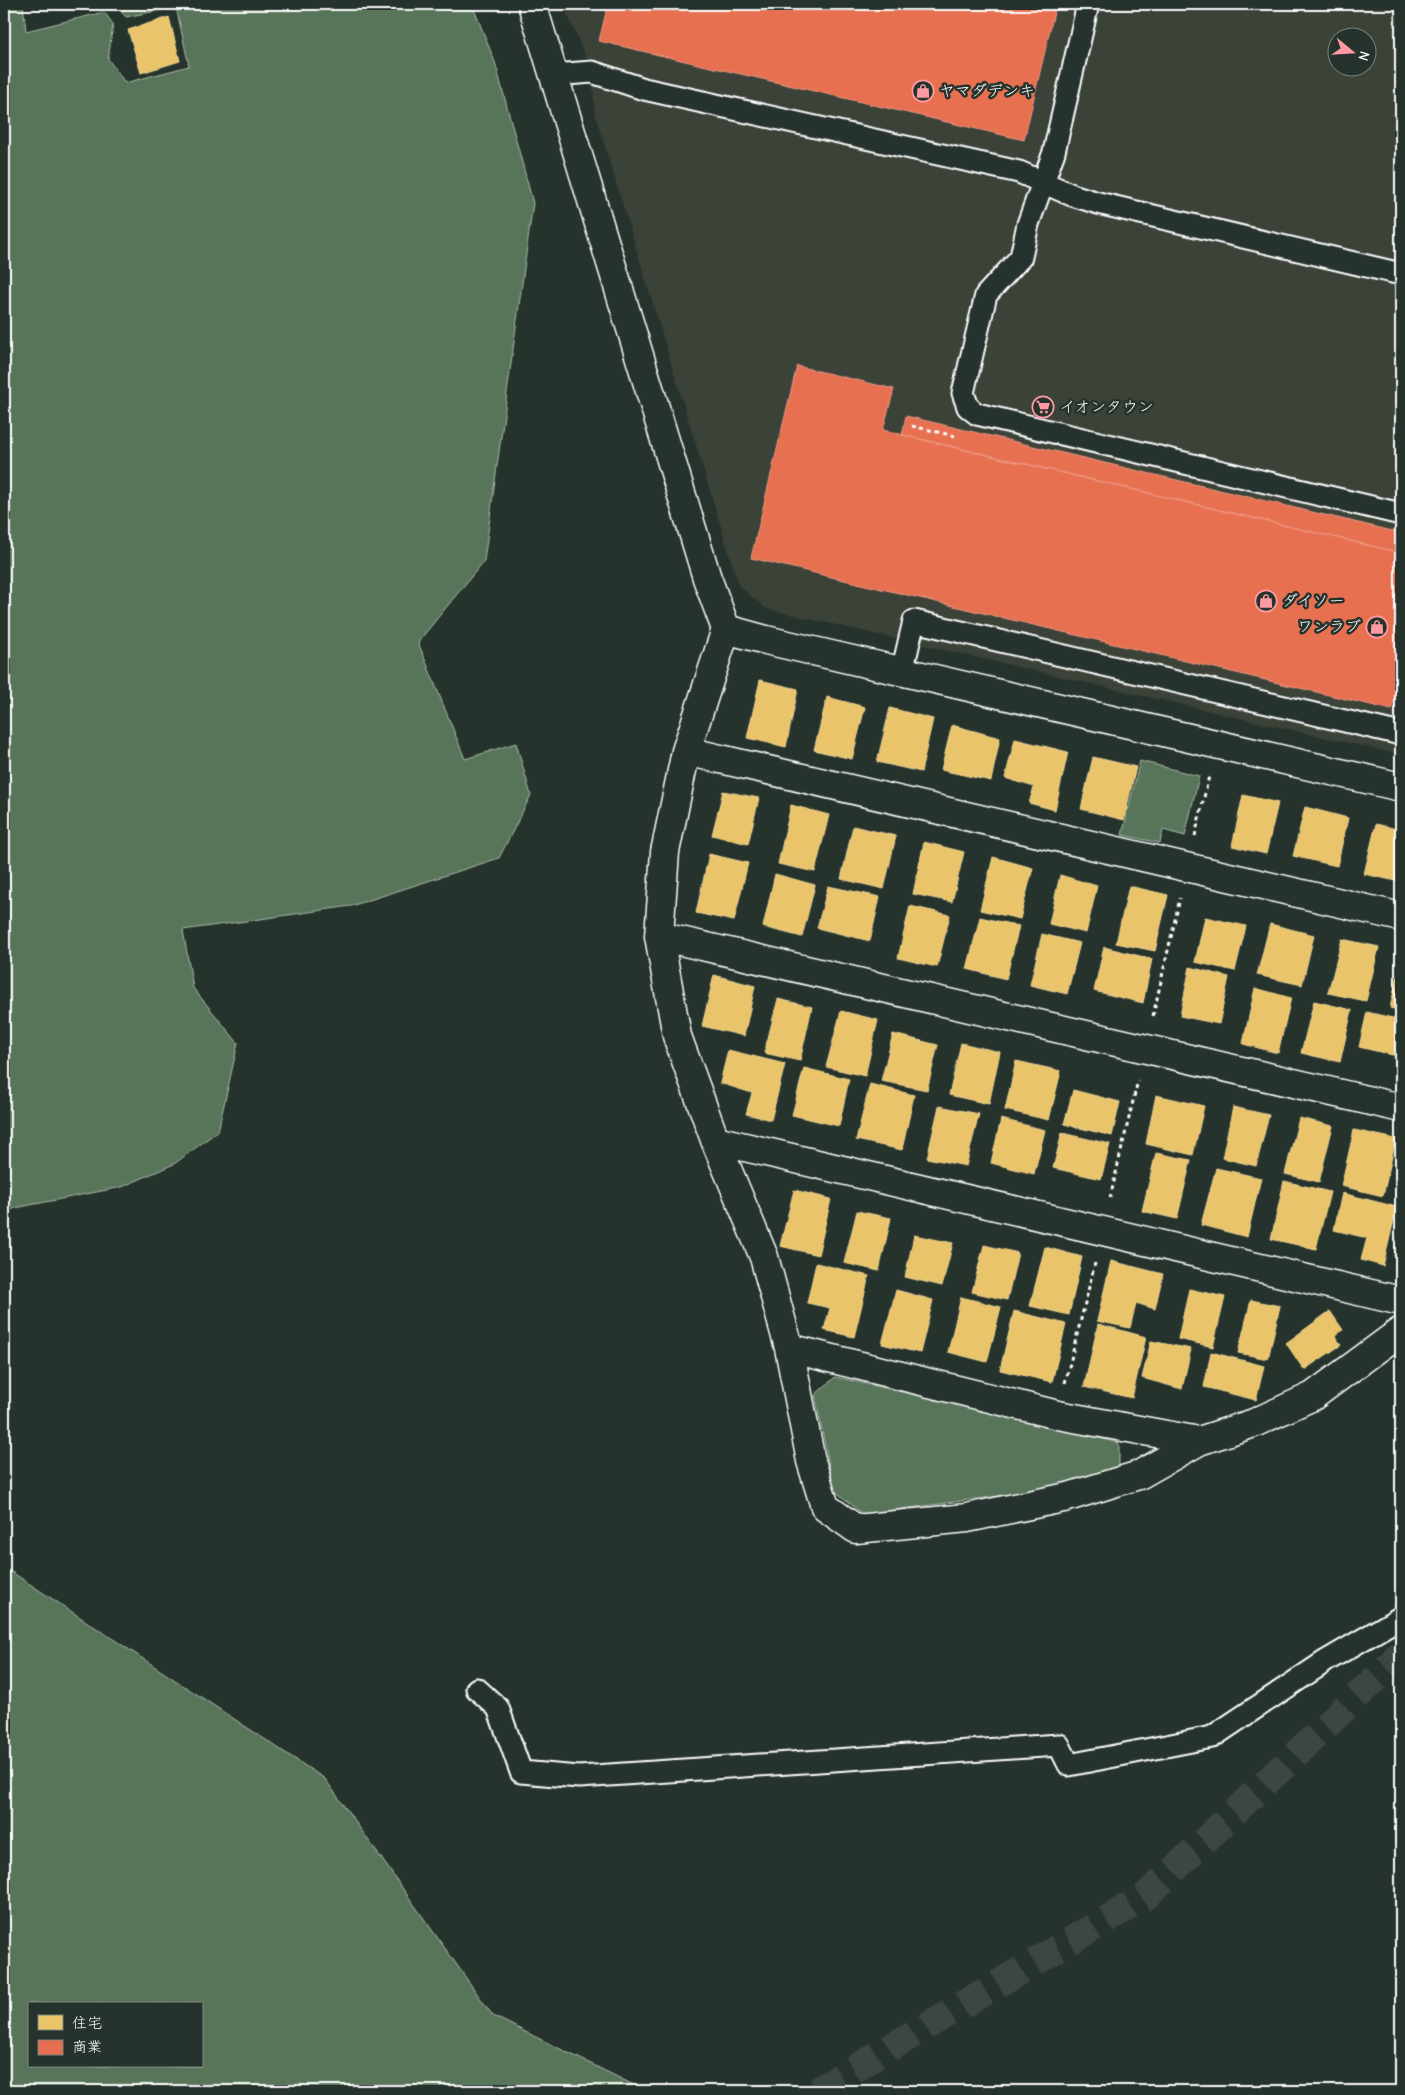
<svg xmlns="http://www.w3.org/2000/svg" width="1405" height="2095" font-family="'Comic Neue','Klee One',sans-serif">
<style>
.built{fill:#3b4239;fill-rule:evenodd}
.green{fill:#58745a;stroke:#acbaac;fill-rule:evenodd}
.homes{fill:#e9c46a;stroke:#f0d697}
.shops{fill:#e76f51;stroke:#ee9a85}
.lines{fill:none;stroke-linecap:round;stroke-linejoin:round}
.secondary-tunnel{stroke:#3c4742;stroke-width:28;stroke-dasharray:28 14;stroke-linecap:butt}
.lane-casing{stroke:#fff;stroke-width:25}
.street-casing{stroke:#fff;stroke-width:31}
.secondary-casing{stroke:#fff;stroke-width:31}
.path{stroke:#fff;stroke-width:3;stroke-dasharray:4 4;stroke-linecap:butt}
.lane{stroke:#26332d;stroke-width:21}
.street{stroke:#26332d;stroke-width:28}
.secondary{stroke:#26332d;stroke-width:28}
.labels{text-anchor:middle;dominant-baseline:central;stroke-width:5;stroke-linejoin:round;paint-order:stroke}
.poi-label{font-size:16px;fill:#fff;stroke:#26332d;text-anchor:start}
</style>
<rect width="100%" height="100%" fill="#26332d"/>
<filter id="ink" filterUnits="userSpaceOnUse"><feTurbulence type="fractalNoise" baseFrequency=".02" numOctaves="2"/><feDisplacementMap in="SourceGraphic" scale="10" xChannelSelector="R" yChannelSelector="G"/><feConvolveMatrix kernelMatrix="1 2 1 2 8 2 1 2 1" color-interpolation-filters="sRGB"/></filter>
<g filter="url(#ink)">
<!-- built -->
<path class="built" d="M563,4H1401V755L767,609L739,586L595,114L592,72ZM1338,38H1368V68H1338Z"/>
<!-- green -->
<path class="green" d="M4,4H23L26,31L104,12L113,24L108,59L125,83L189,66L176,7L126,17L114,4H472L495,62L533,203L484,561L418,642L465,759L516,743L531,795L499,858L351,906L183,930L193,988L238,1043L218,1131L174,1164L122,1187L15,1208L4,1214Z
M1140,761L1199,776L1185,836L1163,830L1160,843L1122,835Z
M835,1377L993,1412L1119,1443V1466L1064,1484L1007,1495L863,1514L834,1490L815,1395Z
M4,1567L325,1779L493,2016L646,2091H4ZM29,2004H201V2066H29Z"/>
<!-- homes -->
<path class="homes" d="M169,17L180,61L141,73L128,30Z
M760,680L798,689L786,747L747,738Z
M827,697L865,707L852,759L814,750Z
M890,708L933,719L921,772L877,762Z
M952,725L1000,738L991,781L941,770Z
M1015,739L1068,752L1055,810L1029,803L1034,787L1005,778Z
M1093,757L1136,767L1124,820L1081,809Z
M723,791L759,798L748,844L712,835Z
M1243,795L1278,803L1266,854L1232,846Z
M791,805L829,815L815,872L778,864Z
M1305,807L1348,818L1337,866L1293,856Z
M1376,824L1401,830V882L1364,874Z
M853,826L896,836L884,889L841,879Z
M924,842L964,852L952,902L913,894Z
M709,854L748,863L734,921L696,913Z
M993,857L1033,868L1020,919L980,910Z
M775,874L815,885L802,937L763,927Z
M1060,875L1097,886L1086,933L1049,924Z
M828,886L880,897L870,941L817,928Z
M1129,886L1168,895L1155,951L1116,943Z
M910,906L950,915L937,967L898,958Z
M980,917L1019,926L1006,979L967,969Z
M1205,917L1246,926L1235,971L1195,962Z
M1270,924L1314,935L1302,985L1257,975Z
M1042,934L1080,943L1067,994L1030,985Z
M1342,939L1379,947L1366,1001L1328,993Z
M1104,947L1152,959L1143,1003L1094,991Z
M1401,961V1011L1390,1008Z
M1190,967L1229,977L1219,1024L1180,1016Z
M714,975L755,986L744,1036L702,1026Z
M1255,988L1291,998L1278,1053L1243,1044Z
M778,999L812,1007L800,1061L764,1053Z
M1314,1001L1352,1010L1340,1062L1301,1053Z
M841,1011L878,1020L865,1076L826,1067Z
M1367,1012L1401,1020V1057L1359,1047Z
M893,1034L938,1045L927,1090L881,1081Z
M961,1043L1000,1052L989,1104L949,1095Z
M728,1050L785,1064L771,1120L746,1114L752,1093L720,1083Z
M1016,1061L1061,1071L1049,1120L1005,1110Z
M804,1068L849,1079L839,1126L792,1115Z
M870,1084L914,1095L902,1150L856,1140Z
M1073,1090L1120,1102L1112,1136L1064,1124Z
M1156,1095L1204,1106L1193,1155L1146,1144Z
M939,1106L979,1114L966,1166L927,1158Z
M1233,1107L1269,1115L1256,1166L1222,1158Z
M1299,1118L1333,1126L1319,1182L1285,1174Z
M1001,1119L1045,1130L1034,1174L991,1163Z
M1354,1130L1396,1139L1383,1196L1341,1186Z
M1062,1133L1110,1144L1101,1179L1053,1168Z
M1156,1153L1191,1160L1177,1219L1142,1211Z
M1216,1168L1261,1178L1247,1237L1201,1225Z
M1284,1181L1330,1192L1316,1249L1271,1239Z
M794,1190L831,1199L818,1255L780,1246Z
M1342,1193L1397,1207L1383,1266L1361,1260L1367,1238L1334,1230Z
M857,1211L891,1218L879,1271L844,1263Z
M1401,1222V1258L1394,1256Z
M914,1235L953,1243L942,1286L905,1277Z
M984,1245L1018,1253L1007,1300L972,1292Z
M1045,1247L1082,1257L1069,1315L1030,1306Z
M1111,1261L1163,1274L1155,1309L1136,1303L1130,1328L1097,1321Z
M816,1263L869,1276L854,1337L824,1330L830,1308L807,1303Z
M1189,1289L1225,1297L1213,1347L1178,1339Z
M896,1290L933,1300L920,1353L882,1344Z
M961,1297L1001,1307L987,1362L948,1352Z
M1251,1300L1280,1306L1268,1359L1238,1353Z
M1014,1311L1066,1324L1052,1382L1000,1370Z
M1330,1311L1343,1330L1335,1336L1341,1345L1304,1370L1286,1343Z
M1098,1324L1146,1337L1132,1398L1084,1387Z
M1151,1341L1191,1349L1182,1389L1142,1378Z
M1211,1352L1264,1366L1256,1400L1204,1387Z"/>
<!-- shops -->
<path class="shops" d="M608,4H1056L1024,140L599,41Z
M797,366L894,389L883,430L1401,553V668L1392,710L751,558Z
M906,416L1401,533V553L902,435Z"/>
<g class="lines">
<!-- secondary-tunnel -->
<path class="secondary-tunnel" d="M817,2091L1146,1896L1389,1666L1401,1652"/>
<!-- lane casing -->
<g class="lane-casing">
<path id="lane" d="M1088,4L1054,152L1028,224L1021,257L986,295L963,393L968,407L977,414L1401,514
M554,75L592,72L644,89L1019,172L1072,195L1098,203L1401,274
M902,672L914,621L1401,734
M477,1689L498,1708L521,1772L579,1777L1059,1745L1069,1765L1212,1737L1326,1661L1401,1617"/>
</g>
<!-- street casing -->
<g class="street-casing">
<path id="street" d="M726,629L686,751L665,852L659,936L677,1036L715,1140L764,1257L789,1348L1058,1415L1199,1441L1254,1423L1313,1396L1401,1331
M686,751L1401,917
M659,936L1401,1108
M715,1140L1401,1301
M789,1348L811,1461L825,1507L856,1529L967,1518L1068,1497L1139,1475L1199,1441"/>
</g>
<!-- secondary casing -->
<g class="secondary-casing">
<path id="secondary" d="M532,4L707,578L726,629L766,640L1401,787"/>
</g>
<!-- path -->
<path class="path" d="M912,426L955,436
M1195,836L1209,776
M1153,1016L1180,898
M1110,1198L1138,1080
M1065,1383L1095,1263"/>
<!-- lane -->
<use href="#lane" class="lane"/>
<!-- street -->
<use href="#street" class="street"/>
<!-- secondary -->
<use href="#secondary" class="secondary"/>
</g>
</g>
<!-- icons -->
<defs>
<g id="shop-ring" transform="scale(1.125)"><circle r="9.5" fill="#26332d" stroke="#ff9aa2" stroke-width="1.5"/><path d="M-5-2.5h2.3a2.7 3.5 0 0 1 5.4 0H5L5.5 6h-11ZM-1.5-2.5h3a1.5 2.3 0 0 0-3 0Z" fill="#ff9aa2"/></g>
<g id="supermarket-ring" transform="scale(1.125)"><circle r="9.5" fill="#26332d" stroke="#ff9aa2" stroke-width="1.5"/><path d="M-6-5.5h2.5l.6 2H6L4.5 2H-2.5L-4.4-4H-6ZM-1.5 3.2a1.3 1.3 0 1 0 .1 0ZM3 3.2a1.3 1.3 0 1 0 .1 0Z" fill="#ff9aa2"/></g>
</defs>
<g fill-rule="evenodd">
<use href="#shop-ring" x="923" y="91"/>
<use href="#supermarket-ring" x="1043" y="407"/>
<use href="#shop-ring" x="1266" y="601"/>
<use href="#shop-ring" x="1377" y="627"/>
</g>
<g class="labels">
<!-- poi labels -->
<g class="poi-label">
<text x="939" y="91">ヤマダデンキ</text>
<text x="1059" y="407">イオンタウン</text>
<text x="1282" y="601">ダイソー</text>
<text x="1361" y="627" text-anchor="end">ワンラブ</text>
</g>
</g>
<!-- margin -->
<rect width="1405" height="2095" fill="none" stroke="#26332d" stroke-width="20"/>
<rect x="10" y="10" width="1385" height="2075" fill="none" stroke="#fff" stroke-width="2" filter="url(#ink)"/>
<!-- legend -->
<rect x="28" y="2002" width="175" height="65" fill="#26332d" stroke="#7d8581"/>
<rect x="38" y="2015" width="25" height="15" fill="#e9c46a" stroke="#7d8581"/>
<text x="72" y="2028" font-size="15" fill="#ffffff">住宅</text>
<rect x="38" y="2040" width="25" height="15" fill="#e76f51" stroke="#7d8581"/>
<text x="72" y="2052" font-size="15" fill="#ffffff">商業</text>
<!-- north arrow -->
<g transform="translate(1352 52) rotate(108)"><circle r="24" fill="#26332d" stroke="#7d8581"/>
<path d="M0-4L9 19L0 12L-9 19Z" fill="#ff9aa2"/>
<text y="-8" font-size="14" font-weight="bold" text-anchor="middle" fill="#ffffff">N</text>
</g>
</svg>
